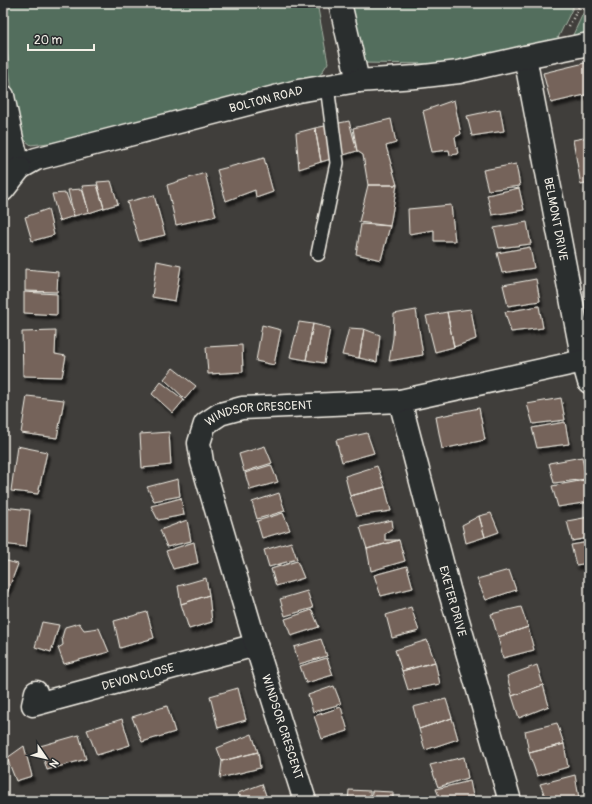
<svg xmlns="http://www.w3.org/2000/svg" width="592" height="804" font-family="Pangolin,sans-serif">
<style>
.grass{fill:#536e5d;stroke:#a4b0a2}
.building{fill:#74645a;stroke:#f4f1e8;filter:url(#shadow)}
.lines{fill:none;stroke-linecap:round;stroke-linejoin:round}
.lane-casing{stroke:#f4f1e8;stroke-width:16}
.street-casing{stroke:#f4f1e8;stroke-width:25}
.path{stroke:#f4f1e8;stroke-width:2.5;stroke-dasharray:1 3;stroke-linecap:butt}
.lane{stroke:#2a2d2e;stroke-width:13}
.street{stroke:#2a2d2e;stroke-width:22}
.labels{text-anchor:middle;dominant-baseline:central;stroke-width:3;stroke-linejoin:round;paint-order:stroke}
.street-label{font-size:12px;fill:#f4f1e8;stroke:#2a2d2e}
</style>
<defs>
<filter id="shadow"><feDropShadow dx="2.5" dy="4.5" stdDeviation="1" flood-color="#0009"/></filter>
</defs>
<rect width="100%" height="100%" fill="#403e3b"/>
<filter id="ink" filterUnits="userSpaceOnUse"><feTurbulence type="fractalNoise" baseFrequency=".025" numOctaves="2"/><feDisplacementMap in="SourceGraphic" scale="8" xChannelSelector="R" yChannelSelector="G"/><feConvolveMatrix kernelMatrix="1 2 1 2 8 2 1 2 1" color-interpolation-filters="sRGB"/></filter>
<g filter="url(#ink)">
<!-- grass -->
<path class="grass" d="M3,3H317L328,63L320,75L57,142L31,145L17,134L3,17Z
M345,3H575L557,40L442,64L357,63Z
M588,3L589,33L572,37Z"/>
<!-- building -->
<path class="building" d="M589,62V94L551,103L543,73Z
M454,100L461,134L455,137L458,154L450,155L449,150L432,152L423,111Z
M500,109L504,131L472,136L467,116Z
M391,119L396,143L386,146L397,185H368L363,155L357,151L353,128Z
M349,121L357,151L321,162L315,128Z
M315,128L321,162L299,169L296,133Z
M589,137V183L581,185L573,140Z
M264,158L273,192L256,198L255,190L226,201L217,170Z
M516,164L520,186L488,190L483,170Z
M205,173L216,216L176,225L167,185Z
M111,181L118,204L104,208L97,182Z
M97,185L104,208L89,213L82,186Z
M368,185H397L390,226L359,222Z
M519,188L524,210L492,215L487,195Z
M82,189L89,212L74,216L68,190Z
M66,193L74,216L59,221L52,194Z
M154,195L165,235L139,241L127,202Z
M589,199V217L586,200Z
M451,205L455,241H434V230L409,234L408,209Z
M48,209L54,235L32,241L25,217Z
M527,222L531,244L499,248L494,228Z
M361,224L390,226L381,260L356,254Z
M530,247L534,268L502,273L497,253Z
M157,261L181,266L175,301L152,297Z
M25,269L58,272L57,292L25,291Z
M536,279L540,301L508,306L503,285Z
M24,292L57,294V315L24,313Z
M539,306L543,328L511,332L505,312Z
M471,309L476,339L454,347L447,312Z
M416,310L423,355L389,361L393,338L394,314Z
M447,312L454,347L435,352L426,316Z
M299,322L313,324L306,360L290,357Z
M313,324L330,328L324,363L306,360Z
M262,325L281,330L274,365L256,361Z
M349,328L364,329L359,358L342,355Z
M364,329L380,335L377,362L359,358Z
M56,331L55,354L66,356L62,377L23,376L22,332Z
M242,345L243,372L208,374L206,347Z
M173,368L196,386L185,399L164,379Z
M161,382L184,400L173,413L152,394Z
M27,396L64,400L57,438L21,433Z
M561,398L565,420L533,424L527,404Z
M479,408L485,440L442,449L436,417Z
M565,422L569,444L537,448L532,428Z
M169,432L171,465L142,468L140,434Z
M367,433L374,453L342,462L336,440Z
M17,446L47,452L38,494L11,491Z
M265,446L272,463L244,472L239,454Z
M582,457L586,479L554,483L549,463Z
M271,465L278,482L250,490L245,473Z
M377,466L385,487L350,496L345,476Z
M178,479L180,496L154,501L147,487Z
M585,480L589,502L558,507L552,486Z
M385,487L391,511L357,516L350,496Z
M279,493L285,511L257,519L252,502Z
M181,498L184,515L158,520L151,506Z
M3,507L30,510L26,547L3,544Z
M283,513L290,530L262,538L257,521Z
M491,513L499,532L485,537L479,516Z
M479,516L485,537L466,543L462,525Z
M589,517V538L572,541L567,521Z
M187,520L191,541L167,547L160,530Z
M392,520L393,528L385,533V540H399L367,549L360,527Z
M399,540L405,561L371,571L367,549Z
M194,542L198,563L173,569L166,551Z
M291,542L297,559L269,567L264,550Z
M589,542V563L576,565L571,545Z
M3,560L18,564L7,593L3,591Z
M297,561L304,578L276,586L271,569Z
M407,566L413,588L381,596L374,575Z
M509,570L516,590L486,600L477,579Z
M206,578L209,595L181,604L178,586Z
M307,591L313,608L285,616L280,599Z
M209,595L212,622L189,629L181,604Z
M411,607L419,631L392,638L386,615Z
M521,607L528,627L498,637L491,614Z
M312,610L319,627L291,636L285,619Z
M147,612L154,638L120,648L114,621Z
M42,622L59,625L51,652L35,647Z
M79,623L84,630L99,628L109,652L64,664L58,648L63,645L62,637L65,627Z
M528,627L534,650L503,658L498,637Z
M321,639L327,656L299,664L294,647Z
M427,640L435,662L402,671L395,650Z
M327,658L333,675L306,683L300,666Z
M435,662L440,684L408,690L402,671Z
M537,665L543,685L512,696L507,676Z
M543,685L549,706L519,718L512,696Z
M334,686L341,704L313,712L308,695Z
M238,688L246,720L218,728L210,696Z
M446,699L452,718L419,729L413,707Z
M167,706L175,732L142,742L132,717Z
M341,707L348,731L322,739L314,716Z
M452,718L458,739L425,750L419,729Z
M122,719L130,745L97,755L87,730Z
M557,723L564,744L529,753L525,731Z
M252,734L258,752L222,761L217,748Z
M79,735L86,759L47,770L40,746Z
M564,744L568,767L537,776L529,753Z
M24,746L32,776L16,781L7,758Z
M258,752L260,768L220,778L222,761Z
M464,757L468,778L438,787L430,765Z
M575,775L579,798L571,801H547L540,784Z
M470,781L474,801H441L436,789Z
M262,784L268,801H241L238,793Z
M349,790L370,791V801H348Z
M372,791L393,792V801H371Z
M196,797L197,801H182Z"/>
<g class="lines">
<!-- lane casing -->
<g class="lane-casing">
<path id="lane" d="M318,254L337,163L327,86"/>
</g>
<!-- street casing -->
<g class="street-casing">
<g id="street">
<path d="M340,3L358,81"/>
<path id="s1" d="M525,57L583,361L589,382"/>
<path id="s2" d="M3,96L12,139L20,168L36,159L298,91L358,81L416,77L459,72L525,57L589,44"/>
<path d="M3,190L20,168"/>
<path id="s3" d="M400,401L449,589L510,801"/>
<path id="s4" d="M36,692L33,705L256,645"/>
<path id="s5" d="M305,801L256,645L202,462L199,443L205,424L220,414L242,408L400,401L583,361"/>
</g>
</g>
<!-- path -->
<path class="path" d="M569,26L581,3"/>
<!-- lane -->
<use href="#lane" class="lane"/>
<!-- street -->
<use href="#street" class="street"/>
</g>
</g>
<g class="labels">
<!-- street labels -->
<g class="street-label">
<text stroke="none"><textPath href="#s2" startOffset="330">BOLTON ROAD</textPath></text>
<text stroke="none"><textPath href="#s1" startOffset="165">BELMONT DRIVE</textPath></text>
<text stroke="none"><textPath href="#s5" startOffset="450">WINDSOR CRESCENT</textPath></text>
<text stroke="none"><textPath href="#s3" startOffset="207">EXETER DRIVE</textPath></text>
<text stroke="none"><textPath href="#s4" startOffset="122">DEVON CLOSE</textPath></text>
<text transform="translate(282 727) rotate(72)">WINDSOR CRESCENT</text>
</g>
</g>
<!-- margin -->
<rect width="592" height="804" fill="none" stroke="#2a2d2e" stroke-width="16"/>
<rect x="8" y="8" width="576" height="788" fill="none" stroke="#f4f1e8" stroke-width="1.5" filter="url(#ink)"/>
<!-- north arrow -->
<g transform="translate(46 758) rotate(124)" stroke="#2a2d2e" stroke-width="3" paint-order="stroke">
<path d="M0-3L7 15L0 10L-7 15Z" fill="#f4f1e8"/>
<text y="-6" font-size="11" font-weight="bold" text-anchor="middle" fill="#f4f1e8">N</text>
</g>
<!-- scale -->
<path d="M28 44v6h66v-6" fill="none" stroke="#f4f1e8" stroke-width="2"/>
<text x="34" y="44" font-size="12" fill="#f4f1e8" stroke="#2a2d2e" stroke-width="3" paint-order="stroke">20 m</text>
</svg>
